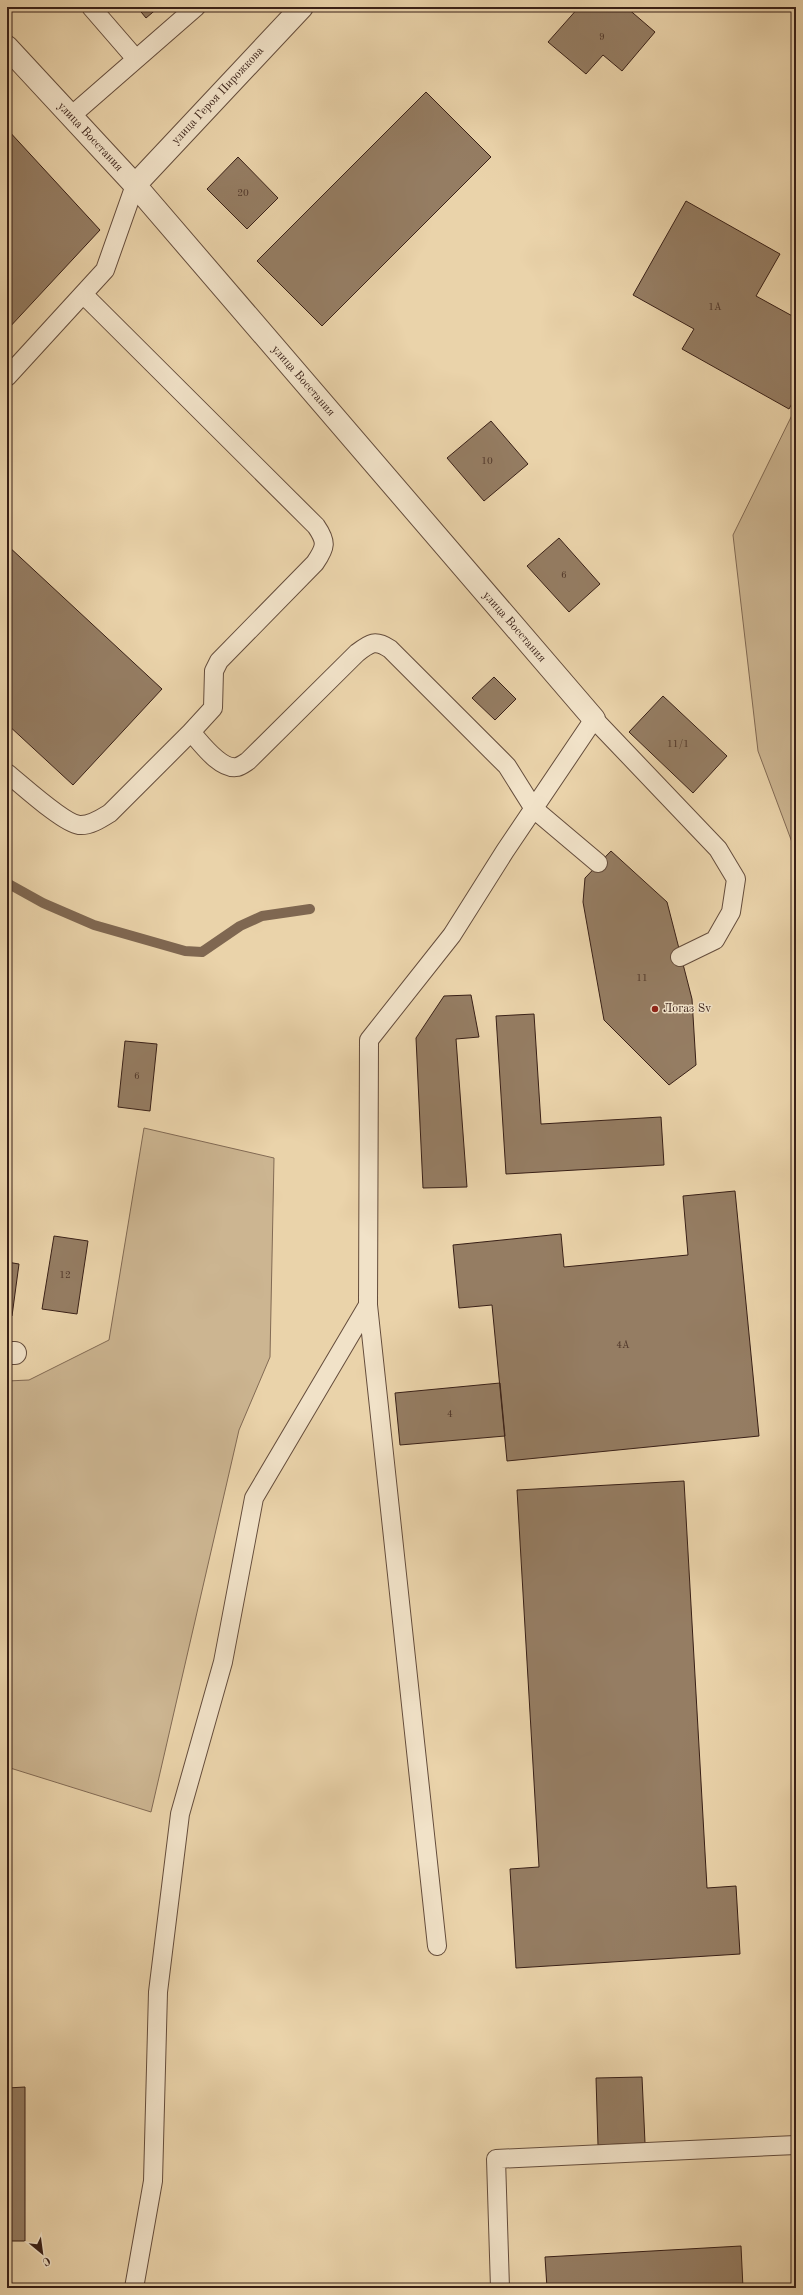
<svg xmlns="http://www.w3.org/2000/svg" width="803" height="2295" font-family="'Old Standard TT',serif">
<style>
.green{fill:#ccb591;stroke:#826a54}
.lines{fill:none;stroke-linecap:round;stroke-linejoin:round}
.stream{stroke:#7f6751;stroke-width:10}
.building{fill:#957d63;stroke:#392017}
.service-casing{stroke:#654d3c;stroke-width:20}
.minor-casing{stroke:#654d3c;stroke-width:24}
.service{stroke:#f1e2c8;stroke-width:18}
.minor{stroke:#f1e2c8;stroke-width:22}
.poi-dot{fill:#8f2418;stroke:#f1e2c8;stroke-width:1.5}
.labels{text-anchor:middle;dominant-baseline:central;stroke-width:3;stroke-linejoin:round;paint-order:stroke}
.number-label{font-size:10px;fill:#50372a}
.street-label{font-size:12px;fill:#392017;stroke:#f1e2c8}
.poi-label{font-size:12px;fill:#392017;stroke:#f1e2c8;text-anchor:start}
</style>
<rect width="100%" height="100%" fill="#ead3aa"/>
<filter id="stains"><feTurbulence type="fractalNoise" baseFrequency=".005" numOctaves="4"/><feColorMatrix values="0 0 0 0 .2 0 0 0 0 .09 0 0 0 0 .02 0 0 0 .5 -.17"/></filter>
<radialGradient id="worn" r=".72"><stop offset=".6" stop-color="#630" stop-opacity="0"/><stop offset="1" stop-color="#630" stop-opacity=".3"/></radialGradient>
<!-- green -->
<path class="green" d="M796,407V853L758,751L733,535Z
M144,1128L274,1158L270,1357L239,1430L151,1812L7,1767V1381L29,1380L109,1340Z"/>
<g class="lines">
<!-- stream -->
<path class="stream" d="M7,883L43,903L94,925L185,951L202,952L240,926L262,916L310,909"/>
</g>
<!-- building -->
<path class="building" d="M137,7H159L146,18Z
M579,7H626L655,32L622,71L603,55L586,74L548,42Z
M426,92L491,157L322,326L257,261Z
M7,129L100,230L7,330Z
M238,157L278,198L247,229L207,189Z
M686,201L780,254L756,296L796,318V396L789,409L682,349L694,329L633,295Z
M491,421L528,464L484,501L447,458Z
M559,538L600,584L569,612L527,566Z
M7,545L162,689L73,785L7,724Z
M494,677L516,699L495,720L472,698Z
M663,696L727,756L693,793L629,732Z
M611,851L667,902L692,999L696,1065L669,1085L604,1020L583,902L585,878Z
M471,995L479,1037L456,1039L467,1187L423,1188L416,1038L444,996Z
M534,1014L541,1124L661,1117L664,1165L506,1174L496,1016Z
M125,1041L157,1044L150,1111L118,1107Z
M735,1191L759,1436L507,1461L492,1305L459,1308L453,1245L561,1234L564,1267L688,1255L683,1196Z
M54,1236L88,1241L77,1314L42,1309Z
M7,1262L19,1264L12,1316L7,1315Z
M500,1383L505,1436L400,1445L395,1393Z
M684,1481L707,1888L736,1886L740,1954L516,1968L510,1869L539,1867L517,1490Z
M642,2077L645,2143L598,2145L596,2078Z
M25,2087V2241H7V2088Z
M741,2246L743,2288H547L545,2257Z"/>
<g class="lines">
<!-- service casing -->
<g class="service-casing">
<path id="service" d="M91,7L136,59
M71,116L196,7
M83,294L316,526C327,542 326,547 315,563L219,661L214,671L213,708L191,732C201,743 220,770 237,767C241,766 245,763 248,761L357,653C370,643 375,639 390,649L507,766L534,809L598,863
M7,377L105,270L135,185
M7,773C21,784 63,823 79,825C90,826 102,818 110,813L191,732
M437,1946L368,1305L369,1040L452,935L505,851L594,719L718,849L736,879L731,912L715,940L680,957
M134,2288L153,2181L158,1992L180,1814L223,1662L254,1498L368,1305
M500,2288L496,2159L796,2145"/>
</g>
<!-- minor casing -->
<g class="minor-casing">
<path id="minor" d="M7,47L135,185L594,719
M135,185L302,7
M7,1353H15"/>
</g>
<!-- service -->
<use href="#service" class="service"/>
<!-- minor -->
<use href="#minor" class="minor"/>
</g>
<!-- markers -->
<circle class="poi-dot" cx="655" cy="1009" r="4"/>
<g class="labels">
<!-- number labels -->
<g class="number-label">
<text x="602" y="37">9</text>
<text x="243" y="193">20</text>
<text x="715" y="307">1А</text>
<text x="487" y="461">10</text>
<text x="564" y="575">6</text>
<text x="678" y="744">11/1</text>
<text x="642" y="978">11</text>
<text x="137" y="1076">6</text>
<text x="65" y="1275">12</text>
<text x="623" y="1345">4А</text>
<text x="450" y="1414">4</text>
</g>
<!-- street labels -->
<g class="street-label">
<text transform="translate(218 96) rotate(-47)">улица Героя Пирожкова</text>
<text transform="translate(90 137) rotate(47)">улица Восстания</text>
<text transform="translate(303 381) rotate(49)">улица Восстания</text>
<text transform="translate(514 627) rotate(49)">улица Восстания</text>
</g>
<!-- poi labels -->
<g class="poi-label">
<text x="663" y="1009">Логаз Sv</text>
</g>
</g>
<!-- margin -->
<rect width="803" height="2295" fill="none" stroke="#ead3aa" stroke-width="24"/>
<rect x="8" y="8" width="787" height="2279" fill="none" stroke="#392017" stroke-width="2"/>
<rect x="12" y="12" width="779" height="2271" fill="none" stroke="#392017"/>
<!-- north arrow -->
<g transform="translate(42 2253) rotate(151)" stroke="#f1e2c8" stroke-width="3" paint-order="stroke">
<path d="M0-3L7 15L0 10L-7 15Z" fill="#392017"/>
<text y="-6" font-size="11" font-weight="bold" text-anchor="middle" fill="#392017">С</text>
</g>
<rect width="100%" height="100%" filter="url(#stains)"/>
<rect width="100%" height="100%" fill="url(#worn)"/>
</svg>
